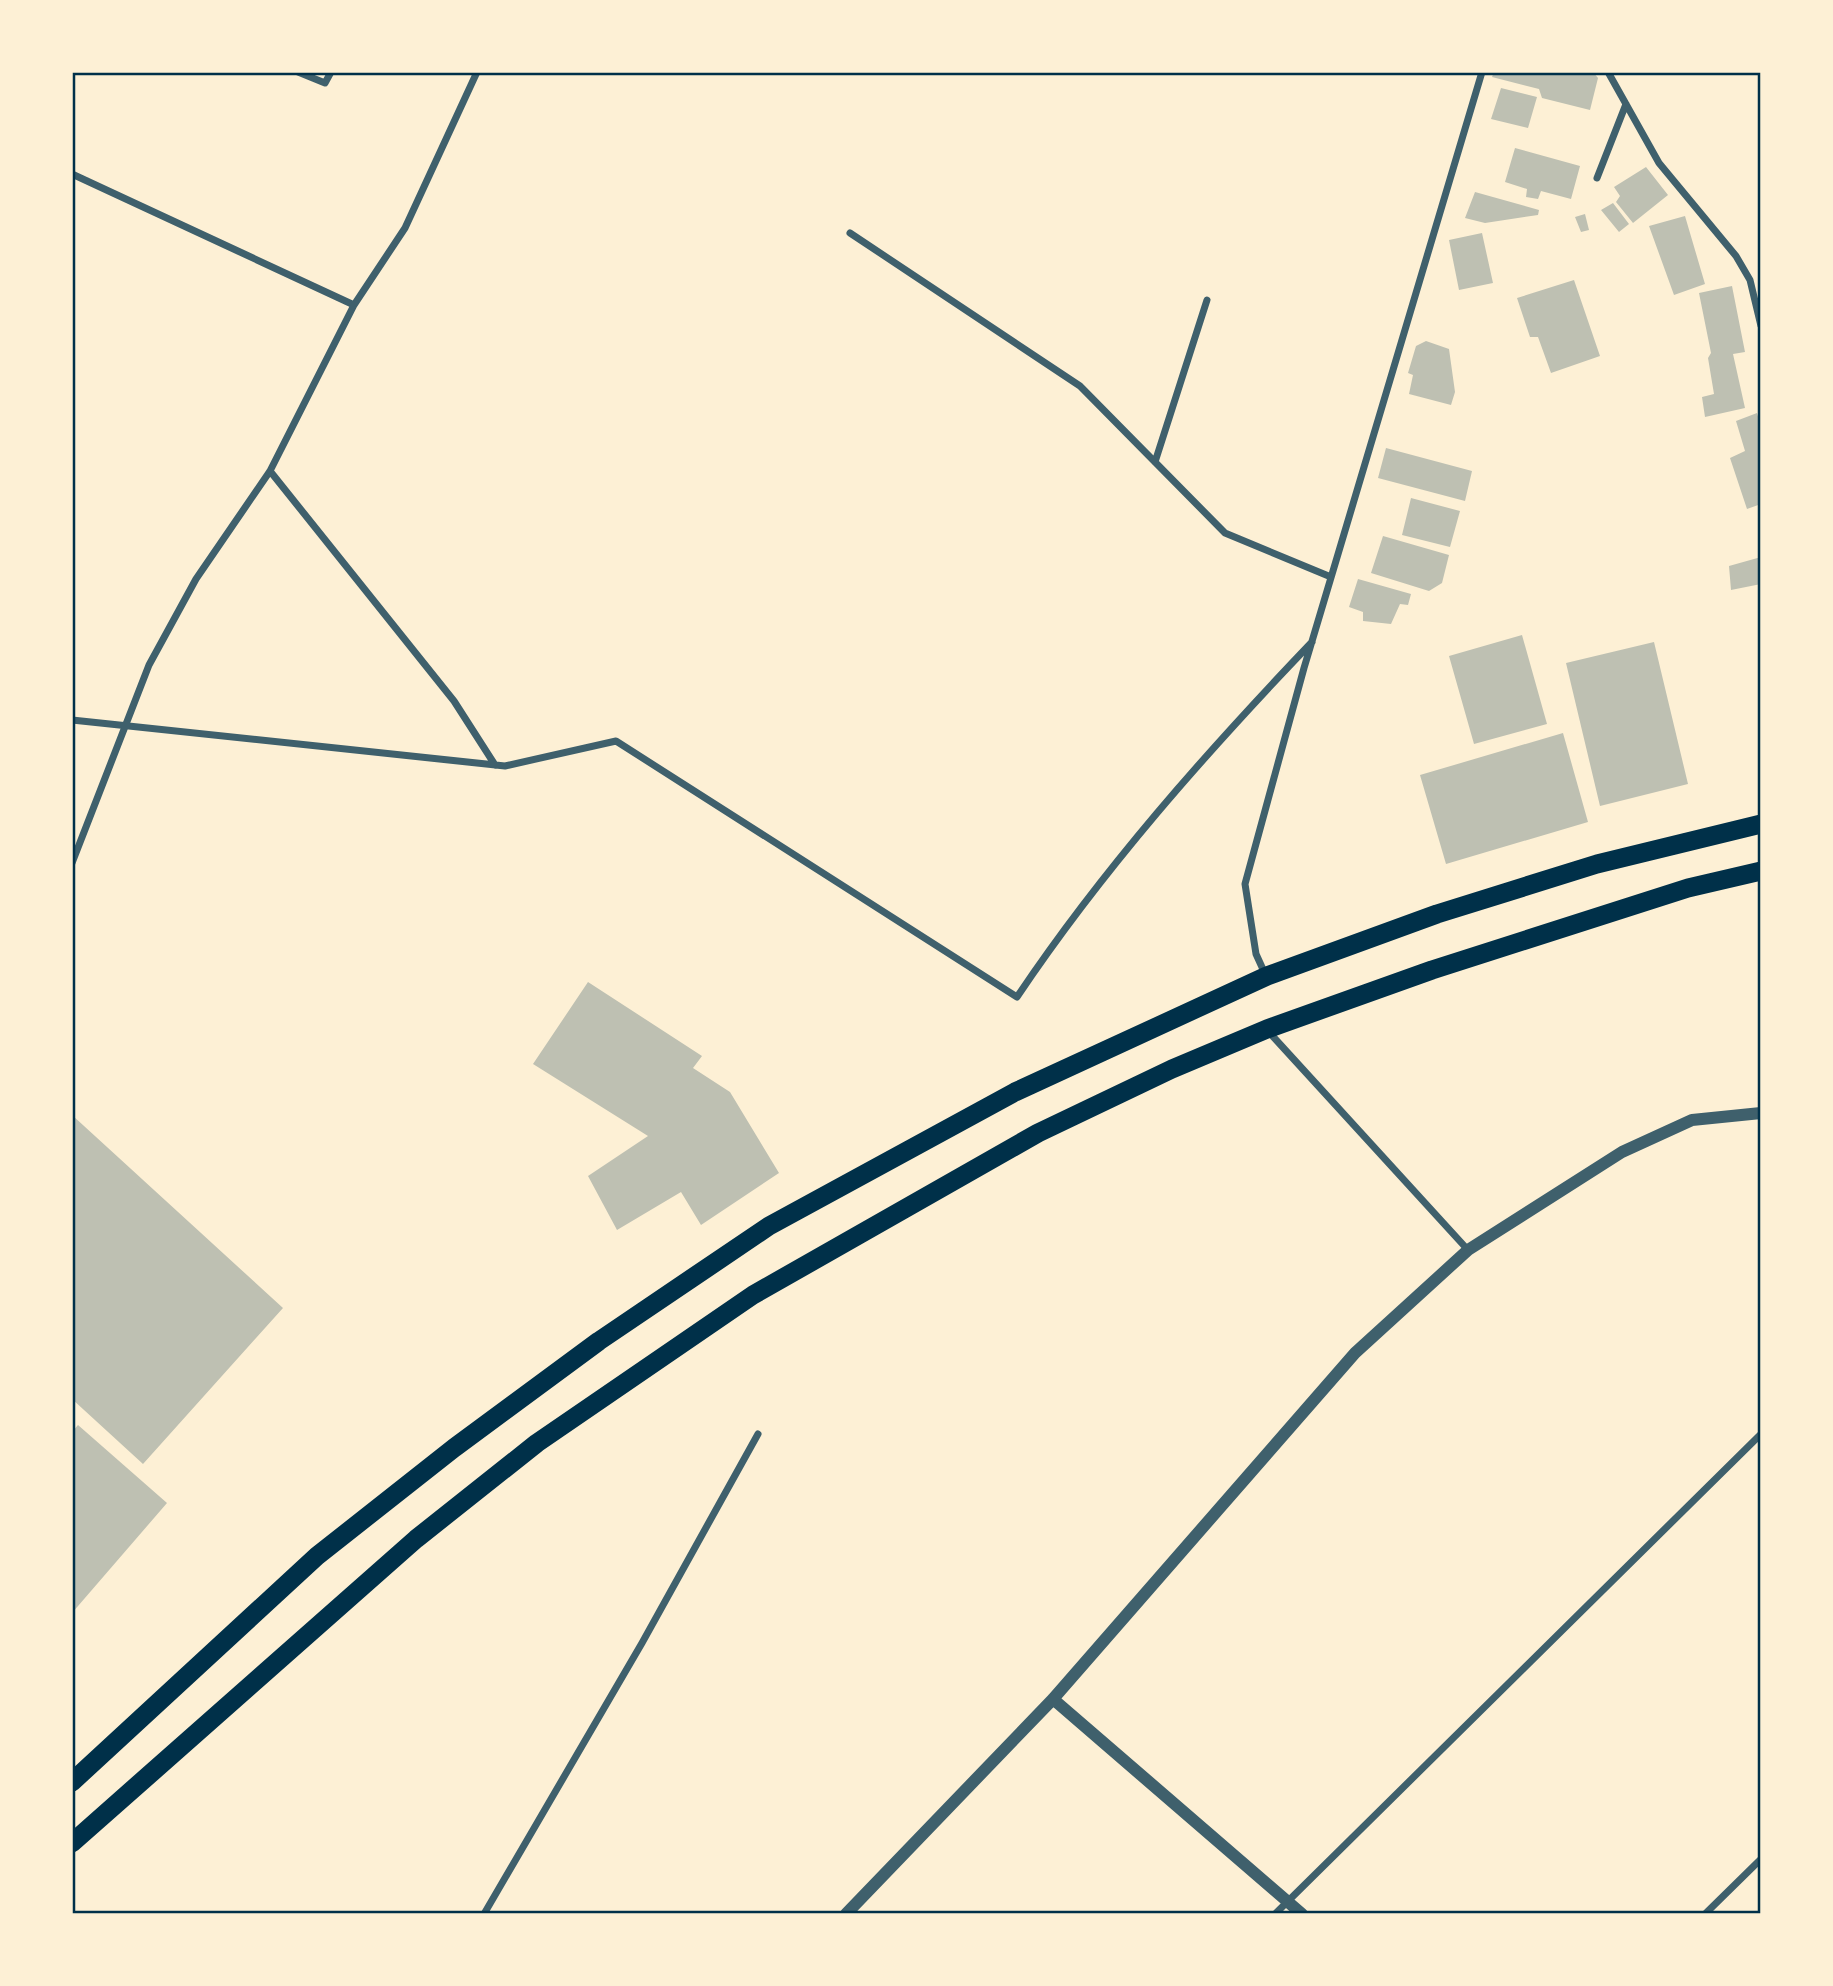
<svg xmlns="http://www.w3.org/2000/svg" width="1833" height="1986" font-family="'Nunito Sans',sans-serif">
<style>
.building{fill:#bec0b2}
.lines{fill:none;stroke-linecap:round;stroke-linejoin:round}
.minor{stroke:#3f606c;stroke-width:7}
.tertiary{stroke:#3f606c;stroke-width:12}
.trunk{stroke:#003049;stroke-width:19}
.neatline{fill:none;stroke:#003049;stroke-width:2.5}
</style>
<rect width="100%" height="100%" fill="#fdf0d5"/>
<!-- building -->
<path class="building" d="M1494,72H1593L1598,78L1590,110L1542,98L1539,89L1492,77Z
M1501,88L1537,97L1528,128L1491,119Z
M1515,148L1580,166L1571,199L1541,191L1538,199L1526,197L1527,189L1505,182Z
M1646,167L1668,195L1633,223L1616,202L1620,196L1614,187Z
M1475,192L1539,210L1538,215L1485,223L1465,218Z
M1613,203L1629,224L1619,232L1601,210Z
M1585,214L1589,230L1581,232L1575,217Z
M1685,216L1705,284L1674,295L1649,226Z
M1482,233L1493,283L1459,290L1449,240Z
M1574,280L1600,356L1551,373L1538,337H1530L1517,298Z
M1732,286L1745,352L1733,354L1745,408L1705,417L1702,397L1714,394L1708,358L1711,353L1699,293Z
M1426,341L1449,349L1455,392L1451,405L1409,394L1413,375L1408,373L1416,346Z
M1757,413L1761,426V504L1747,509L1730,458L1745,451L1736,421Z
M1386,448L1472,471L1465,501L1378,478Z
M1411,498L1460,511L1450,547L1402,535Z
M1383,536L1449,555L1442,583L1429,591L1371,573Z
M1761,557V584L1731,590L1729,566Z
M1358,579L1411,594L1408,605L1400,604L1391,624L1363,621V612L1349,607Z
M1522,635L1547,724L1474,744L1449,656Z
M1654,642L1688,784L1600,806L1566,663Z
M1563,733L1588,822L1446,864L1420,775Z
M588,982L702,1056L693,1068L730,1092L779,1173L701,1225L681,1192L617,1230L588,1176L648,1136L533,1064Z
M72,1115L283,1308L143,1464L72,1399Z
M78,1425L167,1503L72,1613V1432Z"/>
<g class="lines">
<!-- minor -->
<path class="minor" d="M298,72L325,83L331,72
M1608,72L1659,163L1736,256L1750,280L1761,326
M72,174L354,305
M1597,178L1626,104
M850,233L1080,386L1225,533L1331,577
M1155,462L1207,300
M270,471L454,701L495,765
M72,720L505,766L616,741L1017,997C1103,869 1205,754 1312,642
M72,863L149,665L196,579L270,471L354,305L405,228L477,72
M1266,976L1256,954L1245,884L1304,668L1482,72
M1267,1030L1468,1250
M484,1914L642,1643L758,1434
M1275,1914L1761,1434
M1705,1914L1761,1859"/>
<!-- tertiary -->
<path class="tertiary" d="M1053,1699L1302,1914
M846,1914L1053,1699L1355,1353L1468,1250L1622,1152L1692,1120L1761,1113"/>
<!-- trunk -->
<path class="trunk" d="M72,1782L317,1556L454,1448L599,1341L769,1226L1015,1092L1267,976L1437,914L1597,864L1761,824
M72,1843L416,1539L537,1443L753,1295L1038,1133L1172,1069L1267,1029L1432,970L1688,888L1761,871"/>
</g>
<!-- border -->
<rect width="1833" height="1986" fill="none" stroke="#fdf0d5" stroke-width="147"/>
<rect x="74" y="74" width="1685" height="1838" class="neatline"/>
</svg>
